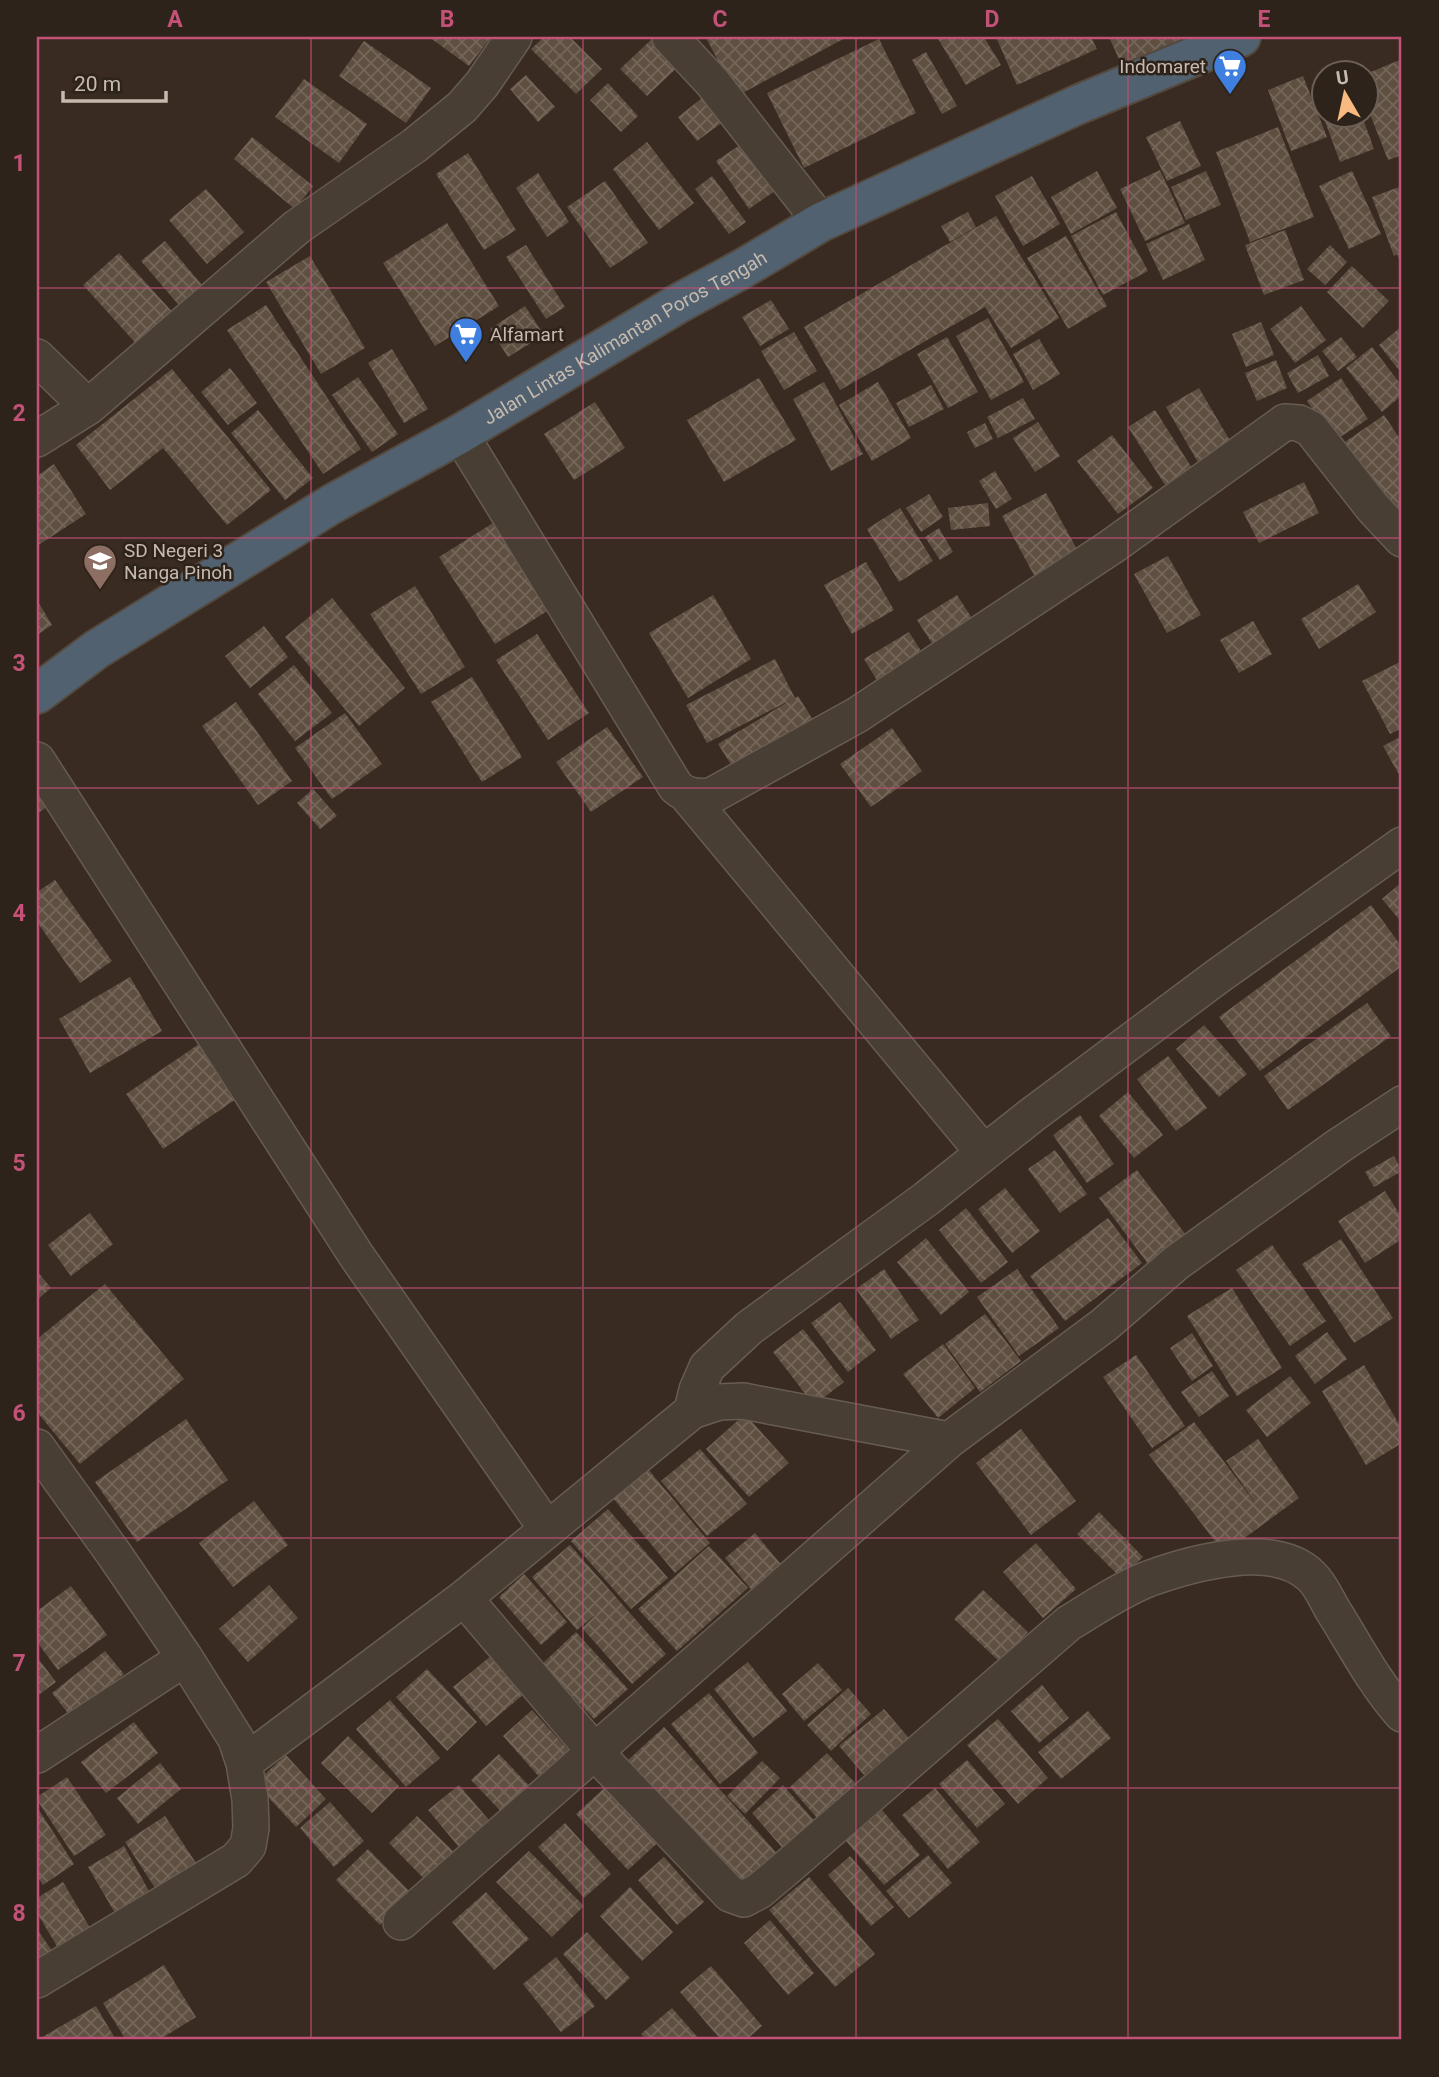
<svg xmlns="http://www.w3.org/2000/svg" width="1439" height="2077" font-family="Roboto,sans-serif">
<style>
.building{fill:url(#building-cross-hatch)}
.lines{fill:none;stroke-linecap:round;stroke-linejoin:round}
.street-casing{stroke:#675c52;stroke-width:38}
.highway-casing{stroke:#54493f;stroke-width:42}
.street{stroke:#493e34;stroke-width:35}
.highway{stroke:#51616f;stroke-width:38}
.grid{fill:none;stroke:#c35178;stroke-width:2;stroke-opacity:0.55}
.labels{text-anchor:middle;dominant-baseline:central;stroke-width:5;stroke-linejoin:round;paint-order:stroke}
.poi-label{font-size:19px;fill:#c6baaf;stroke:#2e231a;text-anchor:start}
.street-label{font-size:19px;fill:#c6baaf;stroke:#2e231a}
.neatline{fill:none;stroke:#c35178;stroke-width:2.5}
.grid-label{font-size:23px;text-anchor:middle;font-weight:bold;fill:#c35178}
</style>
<defs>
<pattern id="building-cross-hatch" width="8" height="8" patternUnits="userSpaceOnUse" patternTransform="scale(1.75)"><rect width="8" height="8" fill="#5e4f41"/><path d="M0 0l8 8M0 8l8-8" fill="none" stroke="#74665a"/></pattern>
</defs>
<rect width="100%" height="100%" fill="#392b21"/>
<!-- building -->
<path class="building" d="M429,37H491L469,66Z
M544,37H570L602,69L576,94L531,49Z
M654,37L682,63L647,96L620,69Z
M708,37H847L737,96L706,38Z
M937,37H984L1001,65L966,85Z
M996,37H1091L1097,49L1017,85Z
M1109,37H1192L1122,66Z
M879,39L916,113L804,168L767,93Z
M364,41L431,88L406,123L339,76Z
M926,52L957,106L942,114L912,60Z
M1402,59V155L1388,160L1366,104V74Z
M526,75L555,107L538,122L510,89Z
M1303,76L1327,137L1291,151L1268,90Z
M304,79L367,124L339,163L275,117Z
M608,83L638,116L621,132L590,100Z
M711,91L731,116L697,141L678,117Z
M1324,94V116H1362L1374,149L1340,162L1316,97Z
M1180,121L1201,166L1167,181L1146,137Z
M1278,127L1314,217L1250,242L1216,152Z
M252,137L313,186L295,209L234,159Z
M746,141L779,188L749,209L716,161Z
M647,142L694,203L659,230L613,169Z
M468,153L516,230L484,250L436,174Z
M1160,170L1185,223L1145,241L1120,189Z
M1097,171L1117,208L1071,234L1051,197Z
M1206,171L1221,205L1186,220L1171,187Z
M1352,171L1381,234L1349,249L1319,186Z
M538,173L569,222L547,237L516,188Z
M712,176L746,222L729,234L695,189Z
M1032,176L1060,224L1023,246L995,196Z
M605,181L648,243L610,268L567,207Z
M1402,186V267L1397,254L1394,256L1372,197Z
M206,189L244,232L207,264L169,220Z
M968,212L976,227L950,242L941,226Z
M1116,212L1148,271L1103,295L1071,236Z
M996,216L1059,318L1011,348L985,307L840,390L804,327Z
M447,223L499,306L435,346L383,263Z
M1189,224L1205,260L1163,280L1146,244Z
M1285,230L1304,280L1264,295L1245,245Z
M1066,236L1107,306L1068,329L1027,258Z
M165,241L207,291L184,311L141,261Z
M526,245L565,307L546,319L506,257Z
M1330,245L1347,262L1325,285L1307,269Z
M119,253L176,316L141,349L83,285Z
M310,256L365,348L321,374L266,282Z
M1352,266L1389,301L1363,328L1327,292Z
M771,300L789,329L760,346L742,317Z
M266,305L361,449L323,474L227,330Z
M525,306L544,335L508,357L490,329Z
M1301,306L1326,340L1295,363L1270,329Z
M988,318L1024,382L991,400L956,336Z
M1261,322L1274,355L1246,367L1232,334Z
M1402,326V374L1379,345Z
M794,332L817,371L784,390L761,351Z
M947,337L978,392L948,408L917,354Z
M1341,337L1357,357L1338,371L1322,351Z
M1039,339L1060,374L1033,390L1013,354Z
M1372,347L1402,386V395L1382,412L1346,368Z
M392,349L428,409L404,423L368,363Z
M1318,355L1329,376L1298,393L1287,373Z
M1276,360L1287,388L1257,401L1245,373Z
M230,368L257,403L228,425L201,392Z
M172,369L271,490L227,525L163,448L110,490L76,445Z
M358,377L398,434L372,452L332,395Z
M759,378L796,440L724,482L687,420Z
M1341,378L1368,419L1334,441L1307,401Z
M824,382L863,454L831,471L793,399Z
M878,382L911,438L872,461L839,405Z
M931,385L944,409L909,427L896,403Z
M1199,388L1232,444L1199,464L1166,407Z
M1023,398L1035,419L998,438L987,417Z
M595,402L625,448L574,480L544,434Z
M258,410L313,478L285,500L231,433Z
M1155,410L1192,468L1165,485L1128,427Z
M1384,415L1402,442V508L1394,513L1345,442Z
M1038,422L1060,456L1035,472L1013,438Z
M985,423L993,439L975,448L967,432Z
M1112,435L1153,488L1118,514L1077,461Z
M54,464L86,514L37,546V476Z
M995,471L1012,499L996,509L979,481Z
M1304,482L1319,513L1259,543L1243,512Z
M1046,493L1079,553L1035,577L1002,516Z
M929,494L943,517L921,532L906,508Z
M988,503L990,526L951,530L948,508Z
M900,508L933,561L899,582L867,529Z
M493,523L549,610L495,644L439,557Z
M939,528L953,552L940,560L925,537Z
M1168,556L1201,615L1167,633L1134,574Z
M866,562L894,610L852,634L824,585Z
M1358,584L1376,612L1319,649L1301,619Z
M415,586L465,667L421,694L370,614Z
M713,595L751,659L688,698L649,633Z
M957,595L977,626L937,651L917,620Z
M332,598L405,688L359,726L285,637Z
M37,600L52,625L37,635Z
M1253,621L1272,654L1239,673L1220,640Z
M264,626L288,657L250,688L225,656Z
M909,632L926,659L881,687L864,659Z
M537,634L589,713L548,740L496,660Z
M775,659L795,698L798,696L815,723L735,771L718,744L791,700L707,743L686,705Z
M1402,661V728L1390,734L1362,681Z
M294,665L332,713L295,741L258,694Z
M472,677L522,757L482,782L431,702Z
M236,702L292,781L258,805L202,726Z
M345,713L382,764L332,799L295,748Z
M607,727L643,777L591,812L556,762Z
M892,728L922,771L871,807L840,764Z
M1402,736V780L1383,746Z
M37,780L53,802L37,814Z
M313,789L337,816L320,829L297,803Z
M55,880L112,961L80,983L37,922V892Z
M1402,882V923L1382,899Z
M1371,905L1402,947V966L1260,1071L1219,1017Z
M130,977L162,1031L90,1073L59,1019Z
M1367,1003L1391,1036L1288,1110L1264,1076Z
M1204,1025L1247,1074L1219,1097L1176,1049Z
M199,1044L236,1099L163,1149L126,1094Z
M1168,1056L1207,1108L1176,1131L1137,1079Z
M1128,1092L1163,1135L1134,1158L1099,1116Z
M1080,1115L1114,1164L1087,1183L1053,1135Z
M1055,1150L1087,1194L1060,1213L1028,1169Z
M1394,1156L1402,1171L1374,1187L1365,1172Z
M1137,1170L1186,1235L1148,1264L1099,1198Z
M1005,1188L1040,1231L1012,1253L978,1209Z
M1385,1191L1402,1218V1239L1365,1263L1338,1221Z
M966,1208L1008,1262L981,1283L939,1230Z
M90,1213L113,1244L71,1276L48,1245Z
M1108,1218L1142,1263L1065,1321L1030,1276Z
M926,1238L969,1292L941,1315L897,1262Z
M1341,1239L1393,1318L1354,1343L1302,1264Z
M1272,1245L1326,1321L1290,1346L1236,1270Z
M884,1269L919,1320L891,1339L856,1289Z
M1017,1269L1059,1328L1019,1356L977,1297Z
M37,1271L51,1288L37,1300Z
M105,1284L184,1379L80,1464L37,1412V1339Z
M1232,1288L1282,1368L1237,1396L1187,1316Z
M840,1302L876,1350L848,1372L811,1323Z
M985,1314L1021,1361L980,1392L945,1344Z
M803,1329L844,1382L814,1405L773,1352Z
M1327,1332L1347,1359L1315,1384L1295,1356Z
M1192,1333L1213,1366L1192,1381L1170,1348Z
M943,1344L975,1388L938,1418L903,1374Z
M1136,1355L1185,1426L1152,1448L1103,1377Z
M1364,1365L1402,1429V1443L1366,1465L1322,1391Z
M1212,1371L1229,1396L1199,1417L1181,1392Z
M1290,1376L1311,1403L1267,1437L1246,1410Z
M745,1414L789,1463L749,1497L706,1449Z
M186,1419L228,1480L137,1542L95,1482Z
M1194,1422L1259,1508L1226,1461L1258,1439L1299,1498L1224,1553L1149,1455Z
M1021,1429L1076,1501L1031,1535L976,1463Z
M700,1449L747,1504L707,1536L661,1481Z
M647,1468L710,1543L675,1573L612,1497Z
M254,1501L288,1545L233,1587L199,1543Z
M608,1509L668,1578L631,1609L571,1541Z
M1099,1512L1143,1557L1121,1578L1077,1534Z
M755,1533L784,1568L754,1593L725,1558Z
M1036,1543L1076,1589L1043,1618L1003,1572Z
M570,1545L666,1654L632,1684L582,1628L599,1612L577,1630L532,1577Z
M709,1546L748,1588L677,1651L638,1609Z
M524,1574L567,1622L541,1645L499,1597Z
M269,1585L298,1618L248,1662L219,1629Z
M71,1586L107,1635L58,1670L37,1642V1611Z
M983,1590L1028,1632L1000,1662L954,1619Z
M576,1632L628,1689L594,1719L542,1664Z
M105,1651L124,1674L71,1717L52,1693Z
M492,1655L525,1693L486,1726L453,1687Z
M37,1657L56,1682L37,1696Z
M748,1662L787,1711L753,1738L714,1689Z
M818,1663L842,1690L804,1721L782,1694Z
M427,1669L477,1722L447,1751L396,1697Z
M1042,1685L1069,1718L1039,1743L1011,1711Z
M848,1688L871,1714L831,1751L807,1725Z
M709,1693L758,1753L720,1784L671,1724Z
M390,1700L440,1758L406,1787L356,1729Z
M884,1709L909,1738L864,1775L839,1746Z
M532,1710L571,1753L542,1780L503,1736Z
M1088,1711L1111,1738L1061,1779L1038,1752Z
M998,1719L1048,1778L1018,1804L967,1745Z
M134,1722L158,1753L106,1793L81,1762Z
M664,1727L782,1859L744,1893L627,1761Z
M348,1736L399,1786L372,1813L321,1763Z
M827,1753L856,1784L817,1818L790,1787Z
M499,1754L537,1794L509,1820L471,1780Z
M286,1755L326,1799L296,1827L255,1783Z
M967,1760L1005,1804L977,1828L939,1784Z
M762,1761L780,1778L745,1814L727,1796Z
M160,1763L181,1789L138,1824L117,1798Z
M67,1777L106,1835L74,1856L37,1800V1797Z
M613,1780L665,1836L628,1870L576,1814Z
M459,1785L494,1826L463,1852L428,1810Z
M783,1785L817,1824L786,1852L752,1813Z
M935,1788L980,1842L948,1869L902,1815Z
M330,1802L364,1841L334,1867L300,1828Z
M37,1807L74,1864L43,1885L37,1876Z
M882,1810L920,1855L884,1885L846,1841Z
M165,1816L200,1869L159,1894L125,1842Z
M417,1816L463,1861L434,1889L389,1843Z
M565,1823L611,1874L584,1898L538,1847Z
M124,1846L154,1900L119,1920L88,1867Z
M368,1849L412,1894L380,1925L336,1880Z
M529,1851L584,1906L552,1937L496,1882Z
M928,1855L952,1883L909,1918L886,1891Z
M850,1856L894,1907L871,1926L828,1875Z
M664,1857L704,1902L677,1925L638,1880Z
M809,1877L875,1954L835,1987L769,1910Z
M63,1882L96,1938L64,1958L37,1913V1898Z
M630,1887L673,1932L642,1961L600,1916Z
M486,1892L529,1939L494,1970L452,1922Z
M770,1920L814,1973L788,1995L744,1943Z
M37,1929L55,1955L37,1967Z
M587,1932L630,1978L606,2000L563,1954Z
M556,1957L595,2006L561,2032L523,1984Z
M164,1965L196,2017L159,2040H126L103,2003Z
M711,1966L762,2026L746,2040H721L680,1992Z
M96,2006L116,2040H37Z
M672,2008L700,2040H647L641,2034Z"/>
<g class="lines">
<!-- street casing -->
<g class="street-casing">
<path id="street" d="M670,37L712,82L821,222
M37,357L88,407
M460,434L676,787C687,797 698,797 711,796L857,715L1111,547L1285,422L1299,423L1311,429L1373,508L1402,539
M37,439L88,407L297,227L414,146L462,107L482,84L514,37
M37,760L356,1255L547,1529
M687,795L984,1153
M692,1411L697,1390L707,1367L749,1328L926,1199L1032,1115L1218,976L1402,845
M37,1447L114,1554L185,1658L236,1739L244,1763L250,1799L251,1828L248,1846L236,1860L37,1980
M464,1598L595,1752L730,1894L744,1899L759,1891L784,1870L1069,1623C1094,1608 1120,1590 1148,1579C1192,1563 1274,1540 1311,1576C1321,1585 1327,1601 1334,1612C1356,1647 1375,1684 1402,1714
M37,1755L185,1658
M244,1763L464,1598L692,1411L719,1402L743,1401L949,1440
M401,1922L949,1440L1104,1325L1176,1263L1340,1145L1402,1104"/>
</g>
<!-- highway casing -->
<g class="highway-casing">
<g id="highway">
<path id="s1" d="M37,694L97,649L332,504L460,434L681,302L742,269L821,222L1077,105L1241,37"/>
</g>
</g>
<!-- street -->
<use href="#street" class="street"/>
<!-- highway -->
<use href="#highway" class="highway"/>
</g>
<!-- grid -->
<path class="grid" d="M311,37V2040M583,37V2040M856,37V2040M1128,37V2040M37,288H1402M37,538H1402M37,788H1402M37,1038H1402M37,1288H1402M37,1538H1402M37,1788H1402"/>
<!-- icons -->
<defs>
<g id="supermarket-pin" transform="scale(1.75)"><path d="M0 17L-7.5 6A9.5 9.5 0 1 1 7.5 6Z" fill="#3f7fe0" stroke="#2e231a"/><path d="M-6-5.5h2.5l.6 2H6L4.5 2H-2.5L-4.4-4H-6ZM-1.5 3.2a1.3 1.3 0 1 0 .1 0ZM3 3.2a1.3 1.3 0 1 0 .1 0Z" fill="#fff"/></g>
<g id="school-pin" transform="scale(1.75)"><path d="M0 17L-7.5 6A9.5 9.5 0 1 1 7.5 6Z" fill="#8d6e63" stroke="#2e231a"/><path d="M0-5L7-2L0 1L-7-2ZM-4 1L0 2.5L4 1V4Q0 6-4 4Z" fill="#fff"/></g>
</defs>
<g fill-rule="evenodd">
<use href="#supermarket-pin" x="1230" y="66"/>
<use href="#supermarket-pin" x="466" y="334"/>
<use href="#school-pin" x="100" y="561"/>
</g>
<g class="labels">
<!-- poi labels -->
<g class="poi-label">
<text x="1206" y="66" text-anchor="end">Indomaret</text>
<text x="490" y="334">Alfamart</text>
<text x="124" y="550">SD Negeri 3<tspan x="124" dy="22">Nanga Pinoh</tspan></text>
</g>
<!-- street labels -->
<g class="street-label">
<text stroke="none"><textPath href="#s1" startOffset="688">Jalan Lintas Kalimantan Poros Tengah</textPath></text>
</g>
</g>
<!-- border -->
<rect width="1439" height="2077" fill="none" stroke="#2e231a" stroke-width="77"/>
<!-- north arrow -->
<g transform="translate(1345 94) rotate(351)"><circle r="33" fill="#2e231a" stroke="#6b5f56" stroke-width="2"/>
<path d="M0-5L12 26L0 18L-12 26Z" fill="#f9ba81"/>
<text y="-10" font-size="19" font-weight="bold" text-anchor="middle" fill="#c6baaf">U</text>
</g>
<!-- scale -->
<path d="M63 91v10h103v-10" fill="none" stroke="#c6baaf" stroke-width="3.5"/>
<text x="74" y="91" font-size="21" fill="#c6baaf" stroke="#2e231a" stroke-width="5" paint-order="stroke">20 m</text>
<rect x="38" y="38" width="1362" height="2000" class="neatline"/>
<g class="grid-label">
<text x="175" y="27">A</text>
<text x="447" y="27">B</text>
<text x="720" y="27">C</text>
<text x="992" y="27">D</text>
<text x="1264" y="27">E</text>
<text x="19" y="171">1</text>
<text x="19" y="421">2</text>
<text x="19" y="671">3</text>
<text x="19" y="921">4</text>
<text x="19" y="1171">5</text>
<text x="19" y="1421">6</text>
<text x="19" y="1671">7</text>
<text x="19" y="1921">8</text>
</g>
</svg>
